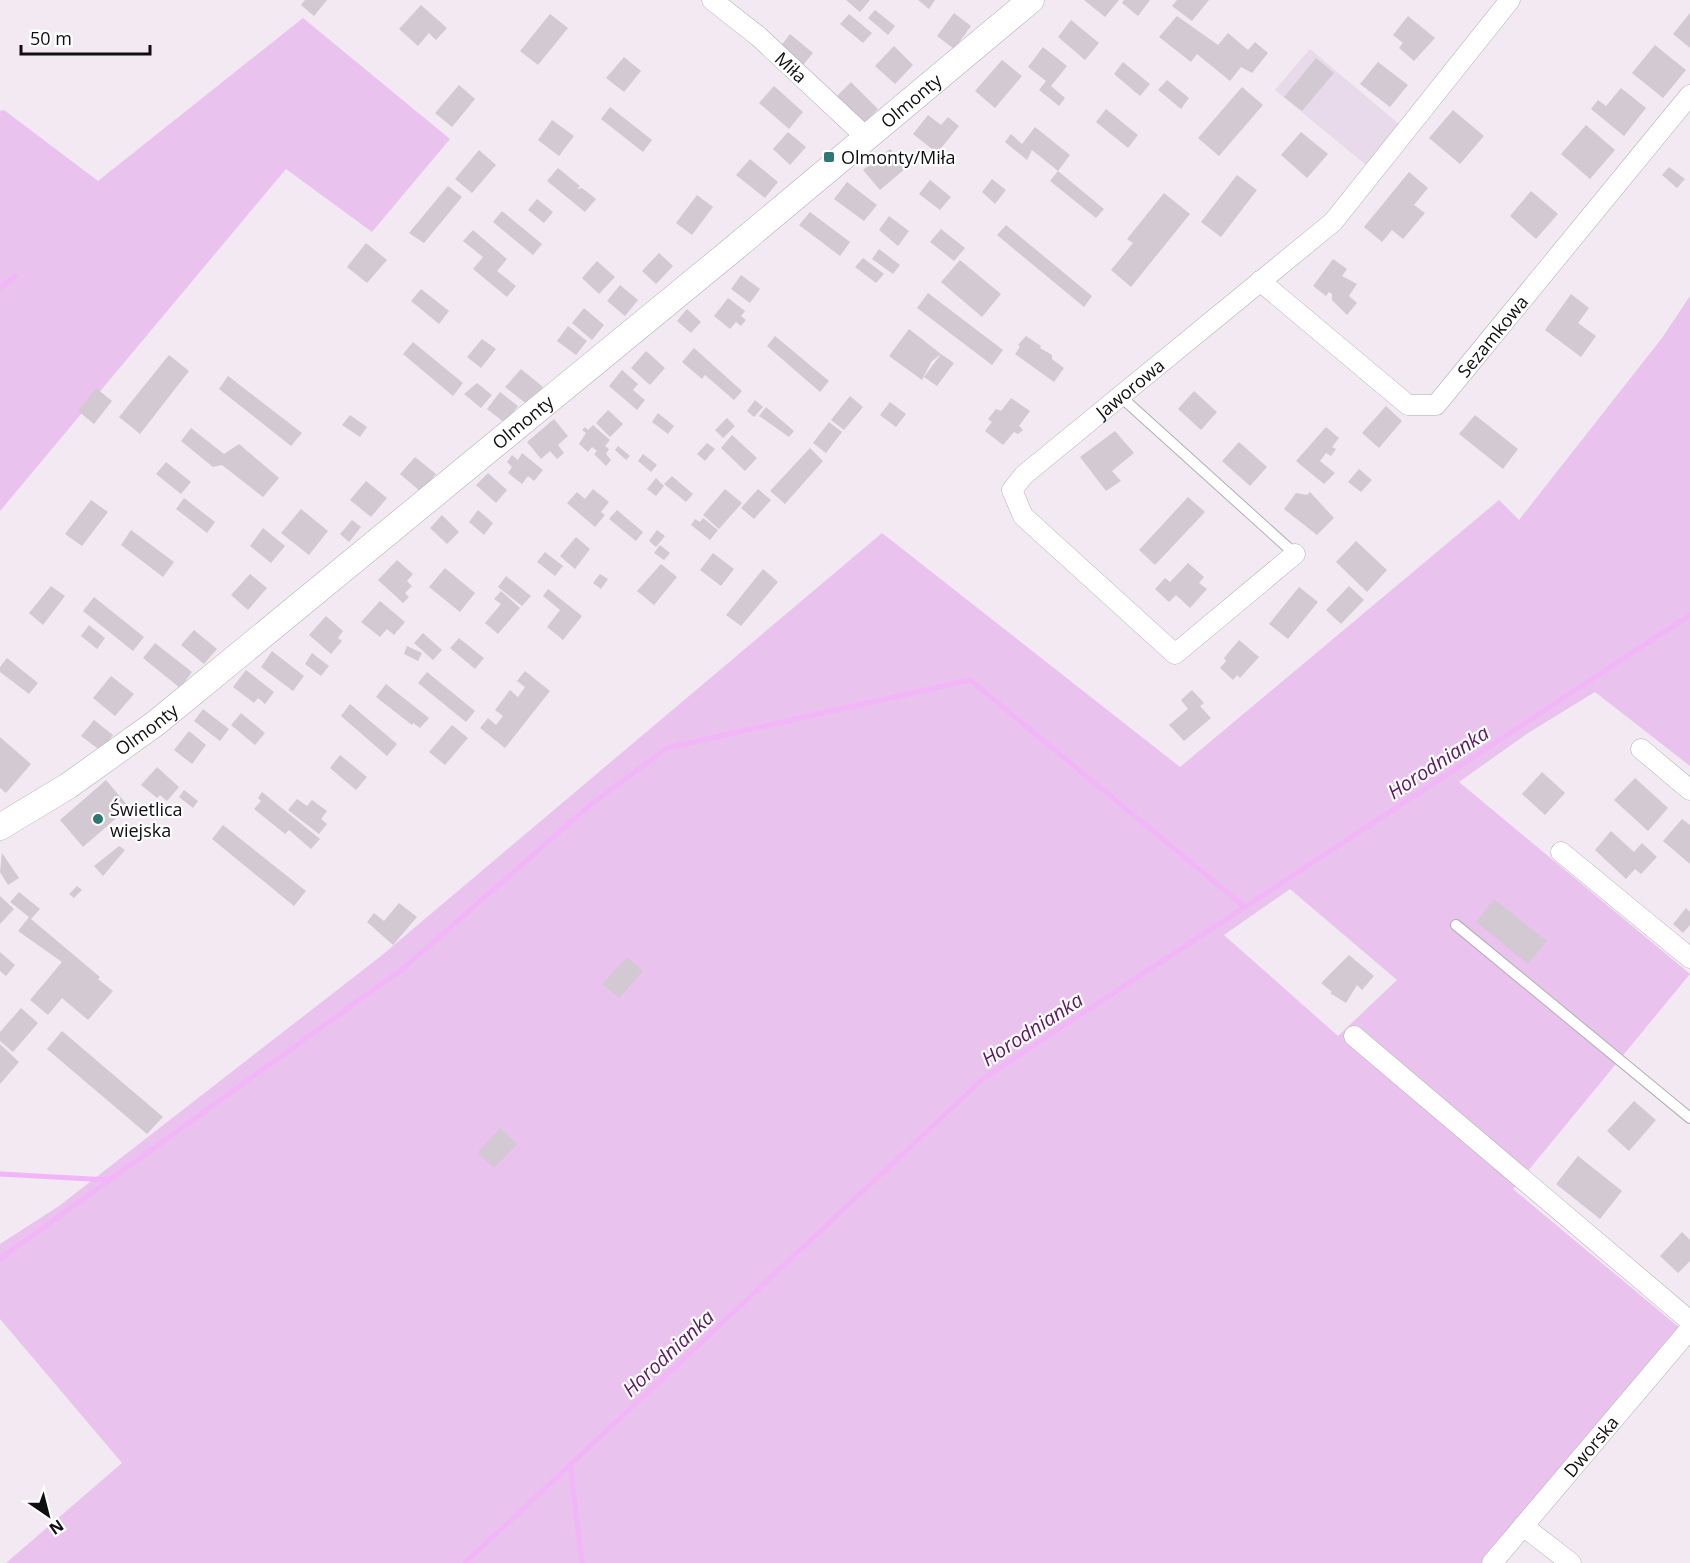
<svg xmlns="http://www.w3.org/2000/svg" width="1690" height="1563" font-family="'Open Sans',sans-serif">
<style>
.built{fill:#e8daea}
.green{fill:#eac2ee;fill-rule:evenodd}
.lines{fill:none;stroke-linecap:round;stroke-linejoin:round}
.stream{stroke:#f2b5f8;stroke-width:5}
.building{fill:#d2c9d3}
.service-casing{stroke:#b4acb5;stroke-width:12}
.minor-casing{stroke:#b4acb5;stroke-width:21}
.tertiary-casing{stroke:#b4acb5;stroke-width:27}
.service{stroke:#fff;stroke-width:10}
.minor{stroke:#fff;stroke-width:20}
.tertiary{stroke:#fff;stroke-width:26}
.poi-dot{fill:#2d7775;stroke:#fff;stroke-width:2}
.labels{text-anchor:middle;dominant-baseline:central;stroke-width:4.5;stroke-linejoin:round;paint-order:stroke}
.street-label{font-size:18px;fill:#110e11;stroke:#fff}
.poi-label{font-size:18px;fill:#110e11;stroke:#fff;text-anchor:start}
.water-label{font-size:20px;font-style:italic;fill:#5f1867;stroke:#fff}
</style>
<rect width="100%" height="100%" fill="#f2e9f3"/>
<!-- built -->
<path class="built" d="M1310,49L1400,125L1366,165L1275,90Z"/>
<!-- green -->
<path class="green" d="M303,18L450,139L372,232L286,169L0,511V111L4,110L98,181Z
M1690,296V766L1595,692L1528,733L1459,782L1690,974L1513,1189L1681,1329L1481,1563H6L122,1463L0,1319V1244L59,1206L381,956L882,533L1180,767L1499,500L1519,520L1662,338ZM1290,889L1397,980L1338,1036L1224,935Z"/>
<g class="lines">
<!-- stream -->
<path class="stream" d="M0,288L15,276
M0,1174L109,1180
M0,1259L405,967L590,805L667,748L970,680L1245,907
M570,1464L582,1563
M465,1563L984,1078L1690,615"/>
</g>
<!-- building -->
<path class="building" d="M305,0H327L314,16L301,5Z
M846,0H870L860,12Z
M918,0H935L929,9Z
M1084,0H1119L1105,17Z
M1124,0H1150L1138,16L1122,3Z
M1177,0H1209L1192,21L1172,6Z
M421,5L447,28L436,40L429,33L418,46L399,29Z
M875,10L895,26L888,35L868,18Z
M954,13L971,26L954,49L937,36Z
M1690,13V48L1673,34Z
M550,14L568,28L538,65L520,51Z
M849,14L872,33L863,43L840,24Z
M1177,16L1218,45L1228,33L1248,50L1255,42L1268,53L1252,73L1241,67L1230,81L1197,54L1191,62L1159,37Z
M1408,16L1435,38L1414,61L1399,48L1403,43L1393,35Z
M1071,20L1099,43L1085,60L1058,37Z
M790,34L813,53L803,65L780,47Z
M1655,45L1686,70L1663,98L1632,73Z
M894,46L913,65L895,84L875,66Z
M1043,47L1067,66L1051,86L1065,98L1059,106L1039,90L1046,81L1028,67Z
M624,57L641,71L624,92L606,78Z
M1316,58L1334,73L1302,111L1284,97Z
M1002,60L1022,76L995,108L975,91Z
M1123,62L1150,84L1140,96L1114,74Z
M1378,62L1408,85L1390,107L1360,84Z
M1167,80L1189,98L1181,109L1158,90Z
M851,82L878,109L864,123L837,96Z
M459,85L475,99L452,127L435,113Z
M774,86L803,112L789,129L759,103Z
M1242,87L1263,105L1219,156L1198,138Z
M1621,88L1646,108L1624,136L1591,109L1598,100L1606,106Z
M610,107L652,140L643,152L601,119Z
M1106,109L1138,135L1128,148L1096,122Z
M1453,110L1484,136L1460,164L1429,138Z
M928,115L941,125L948,117L959,126L937,153L913,134Z
M552,120L574,136L559,156L538,140Z
M1586,125L1615,150L1590,179L1561,154Z
M1035,127L1070,155L1058,171L1032,150L1027,160L1005,142L1011,134L1022,144Z
M788,132L806,147L790,165L773,149Z
M1301,132L1328,154L1307,178L1281,155Z
M890,149L906,168L880,190L863,170Z
M479,150L496,165L472,193L455,179Z
M750,159L778,182L765,198L736,175Z
M1669,167L1685,179L1677,188L1662,175Z
M558,168L580,186L577,189L582,188L596,199L585,212L547,181Z
M1058,171L1104,209L1096,218L1050,181Z
M1409,172L1428,188L1414,205L1425,213L1403,239L1392,230L1382,242L1364,227Z
M1237,175L1257,190L1221,237L1201,222Z
M992,179L1006,190L995,204L982,192Z
M930,180L951,197L940,210L919,194Z
M847,182L877,205L864,221L834,199Z
M448,186L462,197L424,243L409,233Z
M1531,191L1558,214L1536,239L1510,216Z
M1164,193L1190,214L1131,287L1111,270L1133,243L1127,239Z
M697,195L713,207L692,235L676,223Z
M537,199L553,212L544,223L528,210Z
M502,211L542,244L533,255L493,222Z
M810,212L850,242L840,256L799,225Z
M889,216L909,231L898,246L879,230Z
M1006,225L1092,296L1084,307L997,235Z
M941,229L965,248L954,261L930,242Z
M473,230L507,259L497,271L516,286L507,297L473,269L483,257L463,241Z
M366,243L387,260L367,283L347,267Z
M879,249L900,265L893,274L872,259Z
M659,253L673,266L656,284L642,271Z
M863,258L884,274L876,283L855,267Z
M1333,259L1347,269L1342,276L1357,284L1349,296L1357,303L1347,315L1332,300V294L1329,292L1326,296L1313,286Z
M960,260L1001,294L982,317L941,282Z
M597,261L615,277L599,294L582,278Z
M741,275L760,289L750,303L731,289Z
M620,285L638,300L625,316L607,301Z
M421,289L449,311L439,324L411,301Z
M928,293L1003,350L992,365L917,308Z
M1571,294L1589,308L1578,323L1596,336L1581,357L1545,330Z
M728,298L745,311L741,316L746,320L741,326L736,322L730,329L714,316Z
M584,308L604,325L592,340L572,323Z
M687,309L701,322L691,333L677,321Z
M568,326L587,341L576,355L557,341Z
M909,329L941,354L931,362L922,380L889,356Z
M775,336L829,381L820,392L767,346Z
M1026,336L1041,346L1040,348L1052,355V359L1064,368L1054,382L1015,354L1020,347L1018,345Z
M482,339L496,349L481,368L467,357Z
M413,342L463,383L453,396L403,354Z
M694,348L742,391L734,400L705,375L702,379L682,362Z
M646,351L665,368L650,385L631,368Z
M941,354L954,363L937,386L924,377Z
M169,355L189,371L140,434L119,417Z
M521,369L543,387L528,405L505,387Z
M622,370L638,384L633,390L645,400L637,410L609,386Z
M228,376L302,433L291,446L219,389Z
M477,383L492,395L481,408L464,394Z
M96,388L112,401L94,424L78,411Z
M1194,391L1217,412L1201,430L1178,409Z
M500,392L518,406L505,423L487,409Z
M850,396L863,407L844,430L831,420Z
M1011,398L1030,411L1019,426L1023,430L1018,434L1014,432L1003,445L985,431L992,422L988,419L996,409L1001,411Z
M755,400L763,407L754,417L747,411Z
M890,402L906,414L896,427L880,415Z
M1386,406L1402,421L1379,448L1362,433Z
M766,407L794,431L789,437L759,416Z
M608,410L623,424L610,437L596,423Z
M658,413L674,426L668,434L652,422Z
M350,415L367,427L360,437L342,425Z
M1475,415L1518,449L1503,469L1459,434Z
M727,418L735,426L723,438L715,430Z
M554,419L568,436L558,445L564,453L557,459L550,451L541,459L527,442Z
M829,422L842,432L826,453L813,443Z
M593,425L610,440L605,446L609,449L606,454L611,460L606,466L594,454L597,451L592,447L588,452L579,444L586,433L582,430L585,427L588,430Z
M1326,427L1339,438L1332,447L1336,449L1331,456L1326,453L1320,461L1335,473L1324,484L1296,461Z
M191,428L224,454L239,444L279,478L263,497L222,465L213,467L181,441Z
M1115,431L1134,453L1112,471L1121,481L1106,491L1080,457Z
M732,435L757,458L745,471L721,448Z
M1239,442L1267,467L1250,486L1222,461Z
M707,443L715,449L705,461L697,454Z
M618,446L630,456L626,460L615,450Z
M810,448L823,461L785,504L770,491Z
M522,453L543,470L534,481L528,476L522,484L508,473L512,467L507,462L512,455L518,460Z
M643,454L657,465L651,472L638,461Z
M415,457L436,474L421,492L400,474Z
M166,462L191,482L181,494L156,474Z
M1359,469L1372,480L1361,492L1348,482Z
M488,473L507,490L496,503L476,485Z
M672,476L693,494L686,502L664,484Z
M656,478L664,486L656,496L647,489Z
M366,481L387,498L371,517L350,500Z
M593,489L609,502L601,512L605,515L595,527L567,503L577,492L585,499Z
M725,489L742,503L719,529L703,515Z
M758,489L771,500L754,519L741,508Z
M1310,492L1334,518L1317,535L1284,509L1296,493L1307,495Z
M1188,497L1205,512L1155,565L1139,550Z
M184,498L215,522L207,533L176,509Z
M91,500L108,512L82,546L65,534Z
M301,509L328,531L309,555L281,533Z
M478,510L493,523L484,535L469,522Z
M617,510L643,532L636,541L609,519Z
M442,515L459,532L447,544L430,528Z
M703,518L718,530L710,540L691,525L695,519L700,522Z
M352,520L361,527L349,542L340,534Z
M263,528L285,546L271,563L250,546Z
M131,530L174,562L163,577L121,545Z
M657,530L665,536L656,547L649,541Z
M576,537L590,549L575,569L560,556Z
M1356,541L1387,570L1367,592L1336,562Z
M660,545L670,553L664,560L654,553Z
M545,552L563,566L555,576L537,562Z
M713,553L734,569L721,586L700,570Z
M397,560L413,574L407,581L412,586L405,593L409,597L403,603L378,580Z
M1188,563L1204,577L1199,583L1207,589L1190,608L1176,595L1169,602L1155,589L1165,578L1170,582Z
M661,564L677,577L654,605L637,591Z
M445,568L475,593L460,612L429,587Z
M763,569L778,582L741,626L726,615Z
M250,574L267,588L248,610L231,595Z
M600,574L608,579L601,589L593,583Z
M506,576L531,596L522,606L498,587Z
M51,586L65,596L43,625L29,613Z
M1349,586L1364,600L1341,624L1326,610Z
M1299,587L1318,602L1288,639L1269,624Z
M548,589L582,616L563,640L547,627L560,610L543,596Z
M501,591L520,608L498,634L485,623L501,604L494,599Z
M94,597L144,637L133,651L83,611Z
M380,601L405,622L394,635L387,629L380,637L361,622Z
M326,616L343,631L338,638L342,641L331,654L309,635Z
M89,625L105,638L97,649L81,636Z
M194,630L217,649L204,664L181,645Z
M423,633L442,650L433,660L414,643Z
M459,638L484,658L475,669L450,648Z
M1239,640L1259,657L1240,678L1237,675L1233,680L1220,668L1226,661L1224,658Z
M155,643L192,672L180,688L143,658Z
M407,646L422,653L418,661L404,654Z
M272,651L304,676L293,691L261,667Z
M312,653L329,666L321,676L305,664Z
M7,658L38,683L29,694L0,672V667Z
M246,670L274,692L265,704L258,698L254,703L233,687Z
M525,671L550,691L505,748L480,728L488,718L496,725L503,716L495,710L510,690L518,697L525,687L517,681Z
M427,672L475,711L466,722L418,683Z
M111,676L134,694L115,716L93,698Z
M386,684L429,718L420,728L413,723L412,725L376,697Z
M1192,690L1204,703L1200,706L1211,718L1184,741L1169,725L1188,709L1181,700Z
M350,704L397,744L387,756L341,716Z
M203,709L229,729L220,741L194,721Z
M241,713L265,733L255,745L231,725Z
M94,720L113,735L101,751L81,736Z
M452,725L468,738L445,765L429,752Z
M189,731L206,745L192,764L174,750Z
M0,737L31,764L6,793L0,788Z
M340,755L367,777L356,790L330,768Z
M157,767L179,787L167,801L160,795L157,798L141,785Z
M1542,772L1565,793L1545,815L1522,794Z
M1635,778L1668,808L1648,831L1614,800Z
M106,780L129,807L83,847L60,820Z
M184,790L198,801L193,808L179,797Z
M262,792L320,839L311,849L289,830L285,834L254,809L261,801L258,798Z
M297,799L307,806L312,800L327,811L321,819L327,824L319,834L288,810Z
M1682,819L1690,825V864L1663,841Z
M223,825L306,891L294,906L212,839Z
M1611,831L1634,852L1642,843L1657,857L1641,874L1635,869L1626,879L1595,850Z
M119,846L125,850L103,876L94,866Z
M2,853L19,878L8,885L0,872Z
M77,886L82,890L74,898L69,894Z
M19,892L40,909L31,919L100,977L98,979L113,991L88,1020L62,998L48,1015L30,1000L62,962L18,931L29,917L10,902Z
M0,896L14,909L0,924Z
M1494,899L1547,941L1528,964L1476,922Z
M399,903L417,917L393,945L367,922L374,913L384,921Z
M1686,908L1690,912V925L1683,933L1673,924Z
M0,952L15,965L6,976L0,971Z
M1349,955L1374,976L1362,990L1357,985L1346,1003L1330,993L1332,992L1321,983Z
M627,957L643,971L619,998L602,984Z
M21,1008L38,1023L13,1052L0,1041V1032Z
M62,1031L163,1117L147,1134L47,1049Z
M0,1044L19,1062L0,1084Z
M1634,1101L1656,1120L1629,1151L1607,1131Z
M500,1128L517,1144L494,1168L477,1153Z
M1578,1156L1622,1191L1600,1219L1556,1184Z
M1682,1232L1690,1240V1261L1678,1273L1660,1256Z"/>
<g class="lines">
<!-- service casing -->
<g class="service-casing">
<path id="service" d="M1120,396L1295,554
M1456,925L1690,1118"/>
</g>
<!-- minor casing -->
<g class="minor-casing">
<g id="minor">
<path id="s1" d="M712,0L758,36L867,138"/>
<path id="s2" d="M1260,281L1408,405H1436L1690,95"/>
<path id="s3" d="M1295,554L1175,654L1023,516L1012,490L1024,475L1333,222L1510,0"/>
<path d="M1641,749L1690,790"/>
<path d="M1561,852L1690,958"/>
<path d="M1354,1036L1690,1321"/>
<path d="M1523,1526L1571,1563"/>
<path id="s4" d="M1492,1563L1690,1329"/>
</g>
</g>
<!-- tertiary casing -->
<g class="tertiary-casing">
<g id="tertiary">
<path id="s5" d="M0,827L68,786L156,723L732,250L1031,0"/>
</g>
</g>
<!-- service -->
<use href="#service" class="service"/>
<!-- minor -->
<use href="#minor" class="minor"/>
<!-- tertiary -->
<use href="#tertiary" class="tertiary"/>
</g>
<!-- markers -->
<g class="poi-dot">
<rect x="823" y="151" width="12" height="12" rx="3"/>
<circle cx="98" cy="819" r="6"/>
</g>
<g class="labels">
<!-- street labels -->
<g class="street-label">
<text stroke="none"><textPath href="#s1" startOffset="104">Miła</textPath></text>
<text stroke="none"><textPath href="#s5" startOffset="1166">Olmonty</textPath></text>
<text stroke="none"><textPath href="#s2" startOffset="310">Sezamkowa</textPath></text>
<text stroke="none"><textPath href="#s3" startOffset="546">Jaworowa</textPath></text>
<text stroke="none"><textPath href="#s5" startOffset="662">Olmonty</textPath></text>
<text stroke="none"><textPath href="#s5" startOffset="176">Olmonty</textPath></text>
<text stroke="none"><textPath href="#s4" startOffset="153">Dworska</textPath></text>
</g>
<!-- poi labels -->
<g class="poi-label">
<text x="841" y="157">Olmonty/Miła</text>
<text x="110" y="809">Świetlica<tspan x="110" dy="21">wiejska</tspan></text>
</g>
<!-- water labels -->
<g class="water-label">
<text transform="translate(1438 762) rotate(-33)">Horodnianka</text>
<text transform="translate(1032 1029) rotate(-33)">Horodnianka</text>
<text transform="translate(668 1353) rotate(-43)">Horodnianka</text>
</g>
</g>
<!-- north arrow -->
<g transform="translate(48 1515) rotate(145)" stroke="#ffffff" stroke-width="4.5" paint-order="stroke">
<path d="M0-4.5L10 22L0 15L-10 22Z" fill="#110e11"/>
<text y="-9" font-size="16" font-weight="bold" text-anchor="middle" fill="#110e11">N</text>
</g>
<!-- scale -->
<path d="M21 45v9h129v-9" fill="none" stroke="#110e11" stroke-width="3"/>
<text x="30" y="45" font-size="18" fill="#110e11" stroke="#ffffff" stroke-width="4.5" paint-order="stroke">50 m</text>
</svg>
